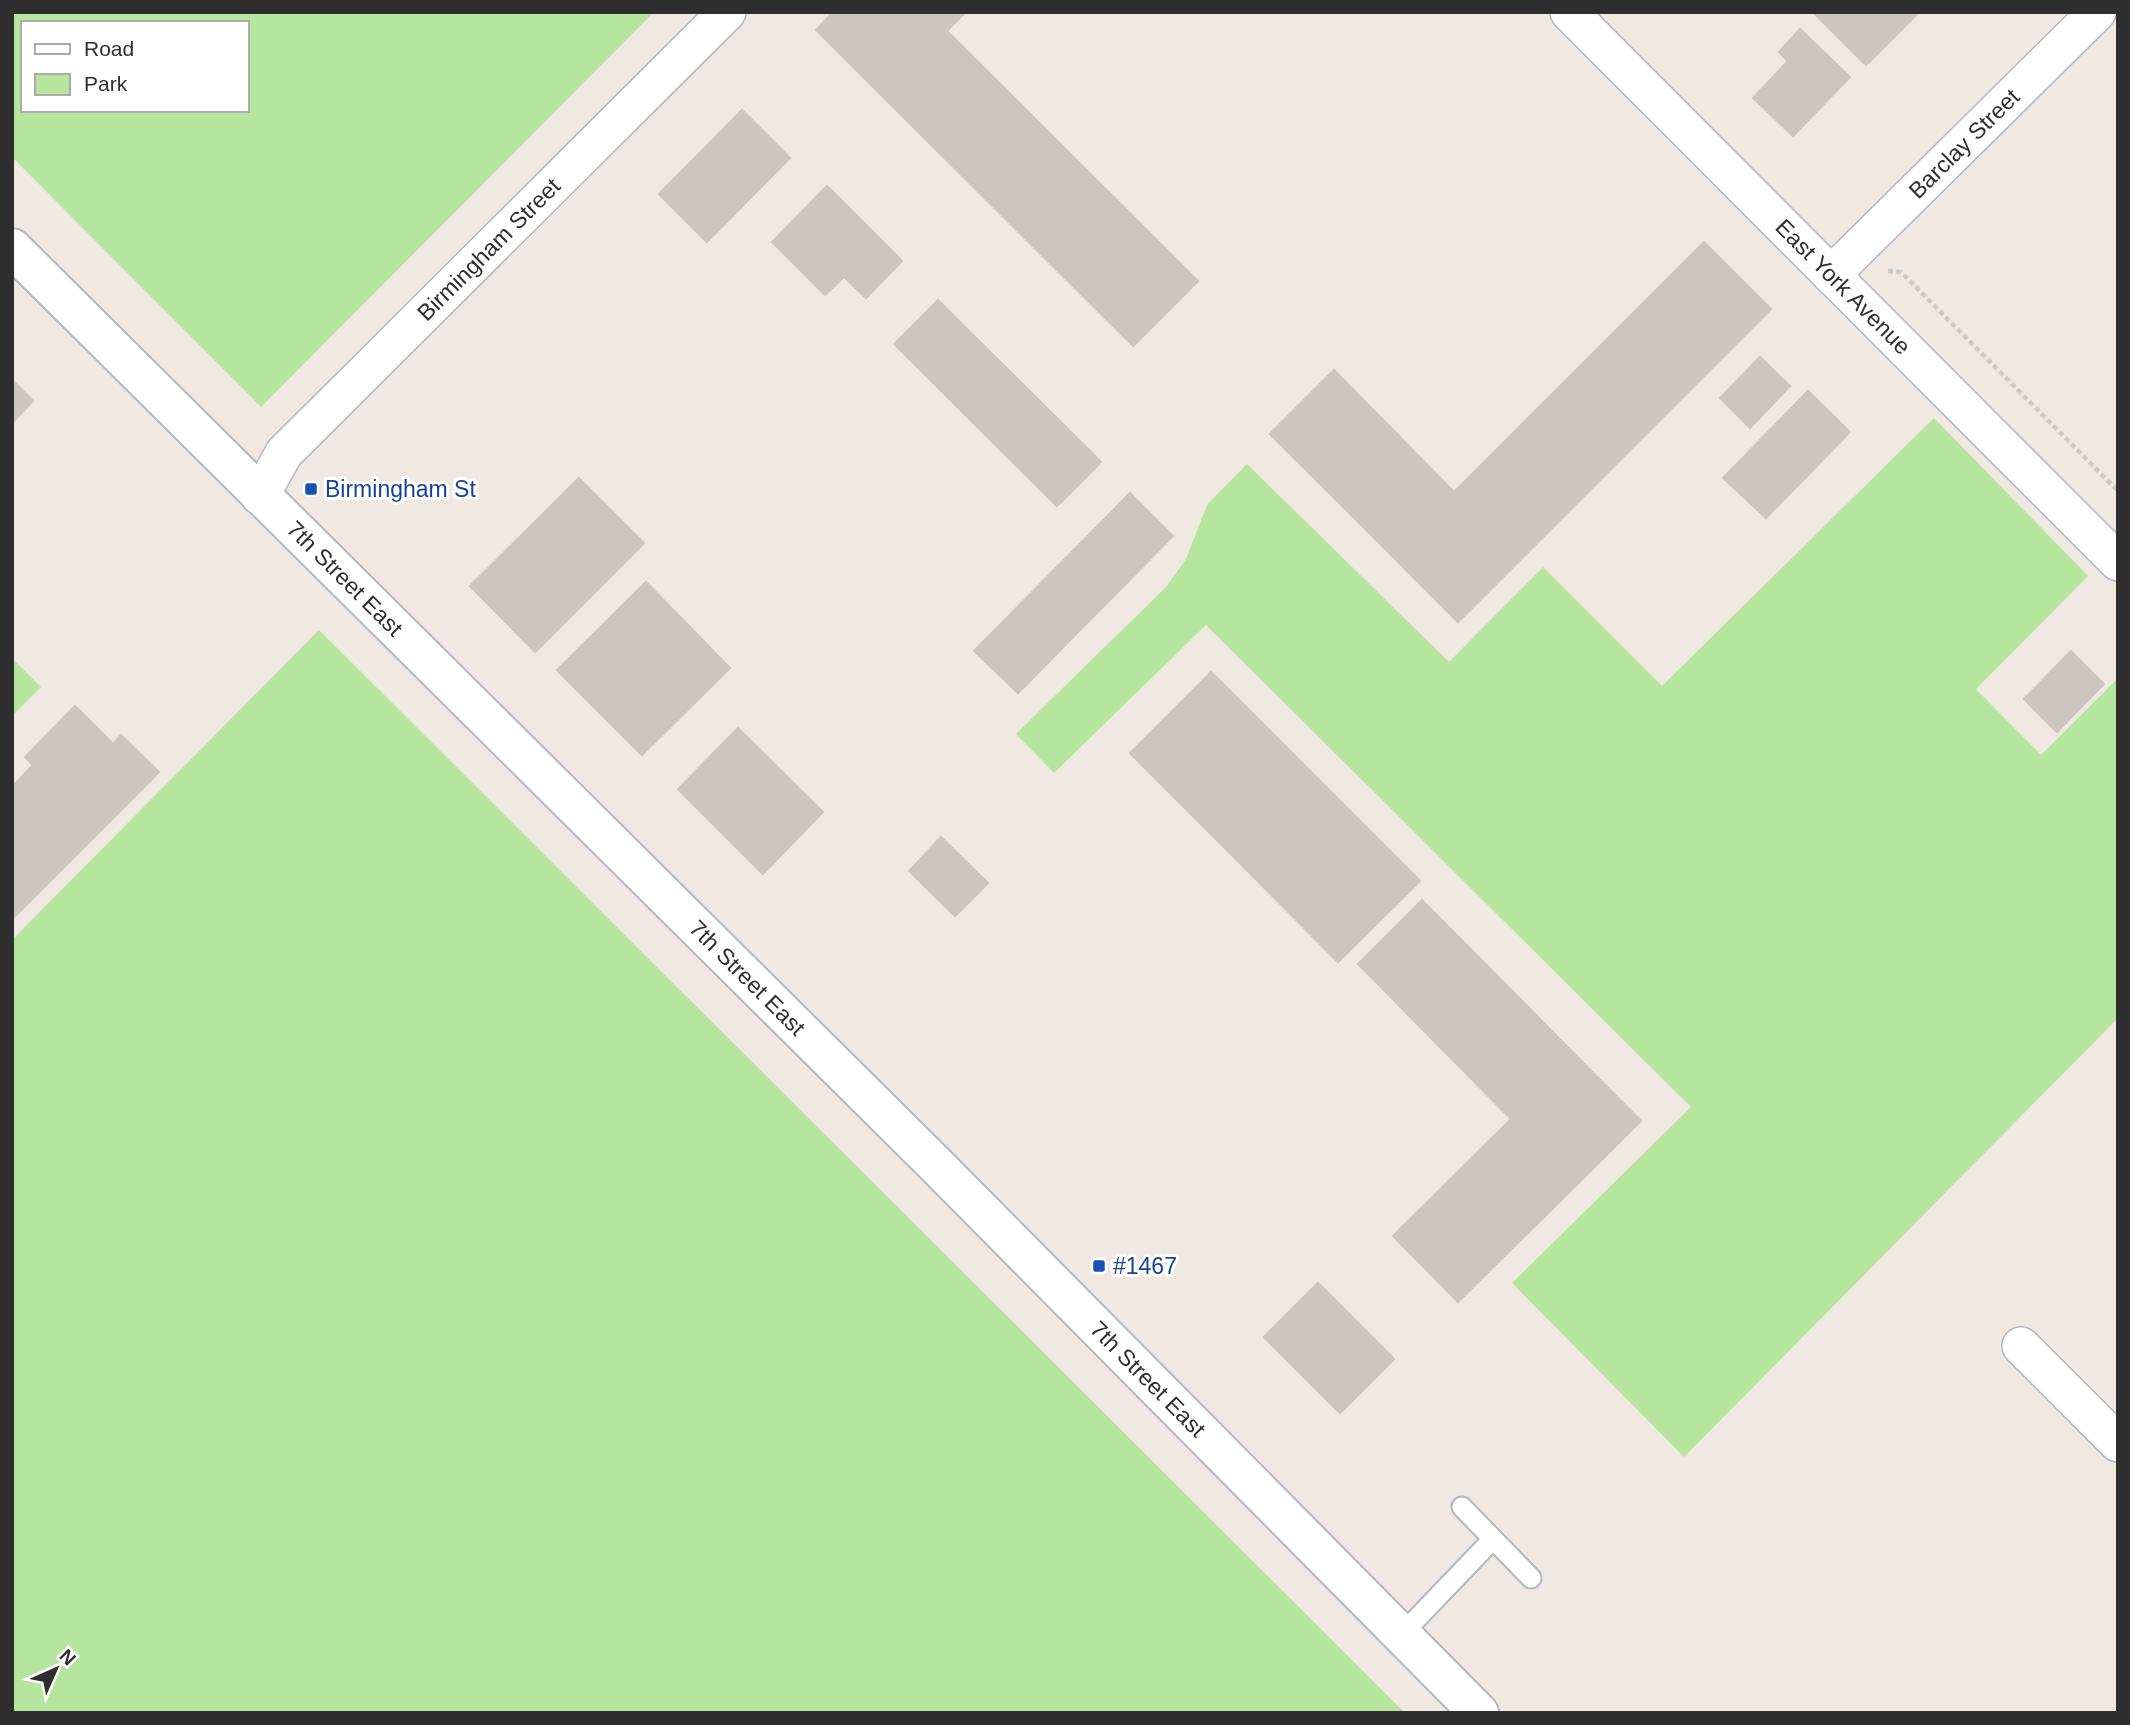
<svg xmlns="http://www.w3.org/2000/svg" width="2130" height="1725" font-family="Helvetica,sans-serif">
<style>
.green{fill:#b6e59e;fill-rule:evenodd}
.building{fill:#cbc7bf;stroke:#cbc5ba;stroke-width:2}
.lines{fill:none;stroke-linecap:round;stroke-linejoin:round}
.lane-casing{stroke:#b4b7c1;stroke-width:23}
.street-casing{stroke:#b4b7c1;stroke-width:40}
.secondary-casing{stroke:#b4b7c1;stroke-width:42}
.path{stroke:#c9c9c9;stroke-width:4.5;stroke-dasharray:5 3.5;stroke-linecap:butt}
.lane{stroke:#fff;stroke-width:19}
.street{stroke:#fff;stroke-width:37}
.secondary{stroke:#fff;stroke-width:38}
.transit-dot{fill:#1a4fb4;stroke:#fff;stroke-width:2.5}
.labels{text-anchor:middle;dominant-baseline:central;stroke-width:6;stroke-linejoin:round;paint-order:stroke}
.street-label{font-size:23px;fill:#2e2e2e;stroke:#fff}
.transit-label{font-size:23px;fill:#164399;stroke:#fff;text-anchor:start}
</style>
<rect width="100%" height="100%" fill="#efe9e1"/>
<!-- green -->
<path class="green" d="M12,12H654L261,407L12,157ZM23,23H247V110H23Z
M1934,418L2088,576L1976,689L2041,755L2118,678V1018L1684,1457L1512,1283L1691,1107L1206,625L1054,773L1016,734L1167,586L1186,559L1207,505L1247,464L1449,662L1543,567L1662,686Z
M319,630L1405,1713H12V940Z
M12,658L41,687L12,716Z"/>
<!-- building -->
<path class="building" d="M833,12H966L947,31L1198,281L1133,346L816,30Z
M1813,12H1919L1866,65Z
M1800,29L1850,77L1793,136L1753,98L1788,61L1779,52Z
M742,110L790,158L707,242L659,194Z
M827,186L902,261L866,298L844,277L825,295L772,242Z
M1704,242L1771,309L1458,622L1270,434L1334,370L1454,492Z
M938,300L1101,462L1057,506L894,344Z
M1760,357L1790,386L1750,428L1720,398Z
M12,380L33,401L12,423Z
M1808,391L1850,432L1766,518L1723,478Z
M579,478L644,543L535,652L470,586Z
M1130,493L1173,536L1018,693L974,651Z
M646,582L730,668L642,755L557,670Z
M2071,651L2104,684L2057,732L2024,699Z
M1211,672L1420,881L1338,962L1130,753Z
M75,706L113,744L121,735L159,772L12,919V787L33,765L25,757Z
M738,728L823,812L763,874L678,789Z
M941,837L988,883L955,916L909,871Z
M1422,900L1641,1121L1458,1302L1393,1236L1511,1119L1358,964Z
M1318,1283L1394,1359L1340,1413L1264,1337Z"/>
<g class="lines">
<!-- lane casing -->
<g class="lane-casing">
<path id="lane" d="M1462,1507L1531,1578
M1402,1634L1493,1539"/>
</g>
<!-- street casing -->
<g class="street-casing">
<g id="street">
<path id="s1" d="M1569,12L2118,562"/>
<path id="s2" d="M1831,275L2097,12"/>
<path id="s3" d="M260,496L284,453L727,12"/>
<path d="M2021,1346L2118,1443"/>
</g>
</g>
<!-- secondary casing -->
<g class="secondary-casing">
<g id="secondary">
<path id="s4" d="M12,248L936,1165L1479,1713"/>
</g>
</g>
<!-- path -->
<path class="path" d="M1888,271L1901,272L2118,491"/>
<!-- lane -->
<use href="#lane" class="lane"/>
<!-- street -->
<use href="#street" class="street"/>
<!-- secondary -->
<use href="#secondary" class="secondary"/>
</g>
<!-- markers -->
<g class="transit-dot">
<rect x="304" y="482" width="14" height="14" rx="3.5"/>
<rect x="1092" y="1259" width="14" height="14" rx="3.5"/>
</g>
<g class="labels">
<!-- street labels -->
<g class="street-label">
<text stroke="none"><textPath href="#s2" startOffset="187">Barclay Street</textPath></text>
<text stroke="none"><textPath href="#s3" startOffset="338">Birmingham Street</textPath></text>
<text stroke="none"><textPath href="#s1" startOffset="388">East York Avenue</textPath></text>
<text stroke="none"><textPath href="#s4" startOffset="469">7th Street East</textPath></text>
<text stroke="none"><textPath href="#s4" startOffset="1036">7th Street East</textPath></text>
<text stroke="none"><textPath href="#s4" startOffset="1603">7th Street East</textPath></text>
</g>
<!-- transit labels -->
<g class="transit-label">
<text x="325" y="489">Birmingham St</text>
<text x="1113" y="1266">#1467</text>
</g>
</g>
<!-- border -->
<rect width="2130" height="1725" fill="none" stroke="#2e2e2e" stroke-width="28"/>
<!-- legend -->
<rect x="21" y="21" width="228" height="91" fill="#ffffff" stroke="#ababab" stroke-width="2"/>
<rect x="35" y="44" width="35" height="10" fill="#ffffff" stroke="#ababab" stroke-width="2"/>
<text x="84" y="56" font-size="21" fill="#2e2e2e">Road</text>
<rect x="35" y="74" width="35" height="21" fill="#b6e59e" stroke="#ababab" stroke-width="2"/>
<text x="84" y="91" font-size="21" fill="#2e2e2e">Park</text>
<!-- north arrow -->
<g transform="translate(56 1669) rotate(45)" stroke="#ffffff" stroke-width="5" paint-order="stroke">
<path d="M0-5L12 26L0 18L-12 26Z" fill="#2e2e2e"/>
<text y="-10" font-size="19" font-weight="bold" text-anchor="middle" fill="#2e2e2e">N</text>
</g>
</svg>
